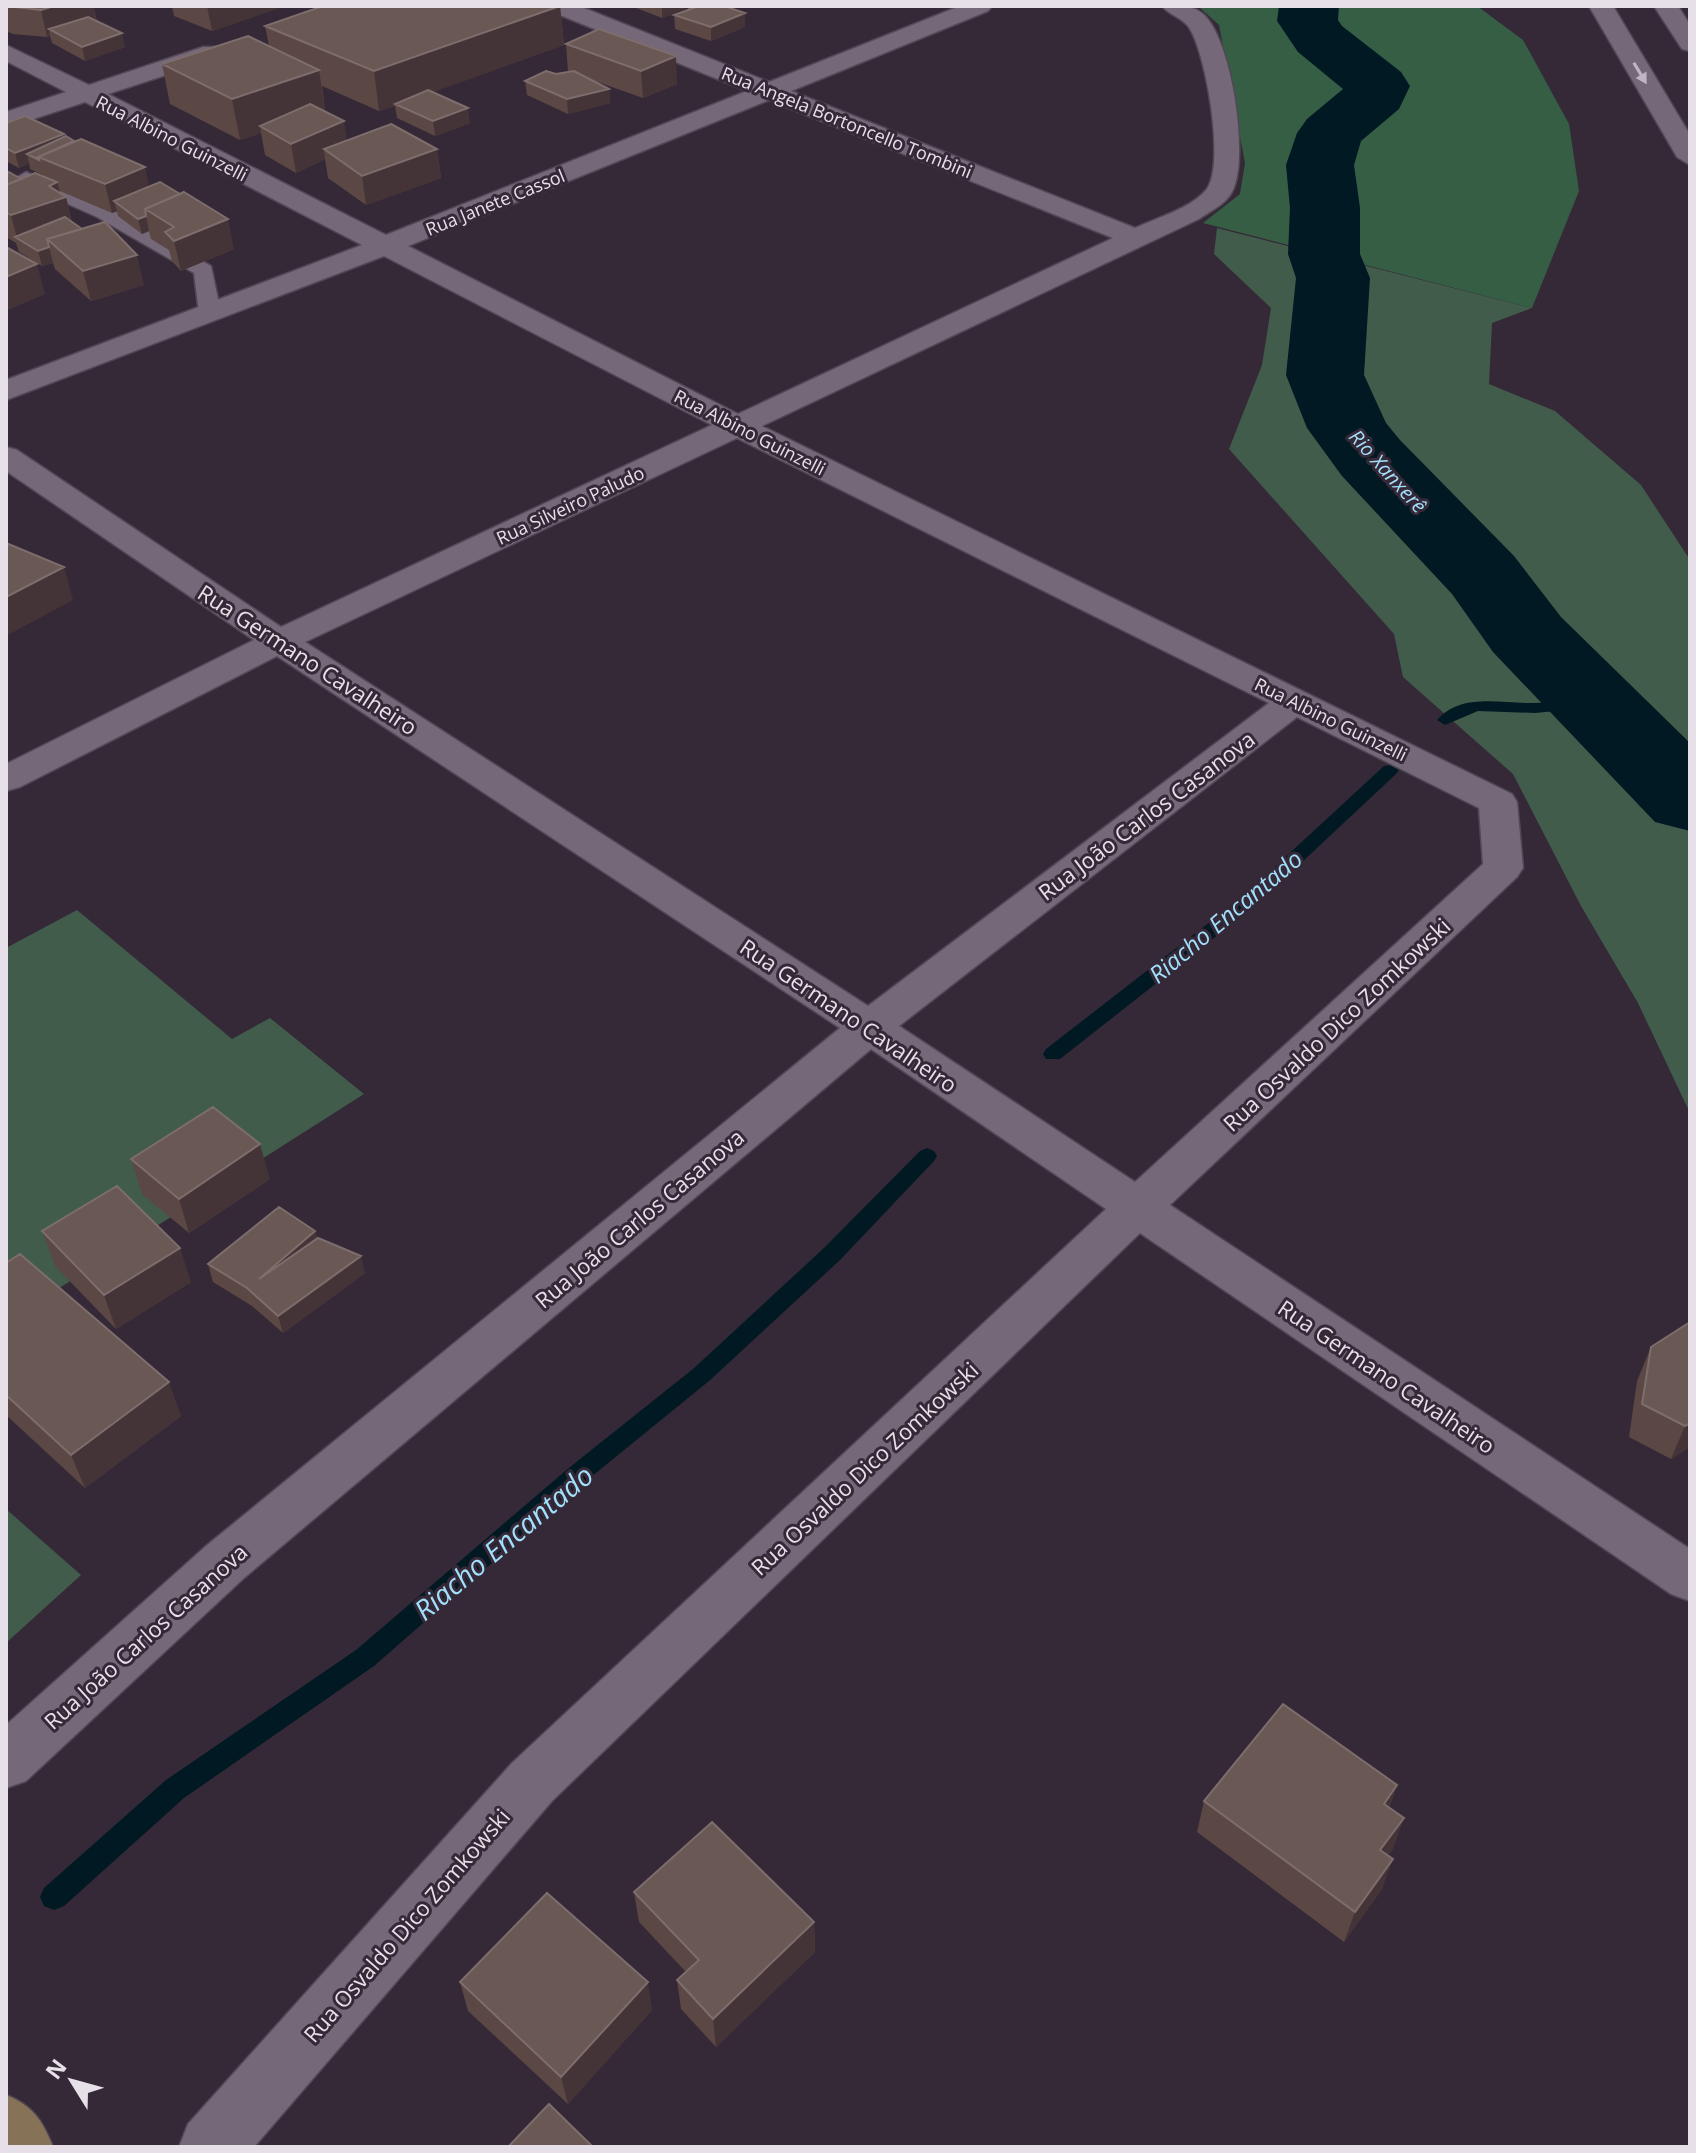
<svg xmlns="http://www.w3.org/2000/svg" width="1696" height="2153" font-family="'Open Sans',sans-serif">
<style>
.green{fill:#415c4b}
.forest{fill:#365e45}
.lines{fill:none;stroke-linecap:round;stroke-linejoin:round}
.stream{fill:#011923;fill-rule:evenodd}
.river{fill:#011923;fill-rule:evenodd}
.lane-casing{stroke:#514854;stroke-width:3}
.street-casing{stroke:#514854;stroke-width:3}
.secondary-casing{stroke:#514854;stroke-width:3}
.lane{fill:#756879;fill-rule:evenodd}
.street{fill:#756879;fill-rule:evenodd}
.secondary{fill:#867256;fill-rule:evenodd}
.wall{fill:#5b4743}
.shaded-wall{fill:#453437}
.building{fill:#6a5855;stroke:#7d6d6c;stroke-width:2}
.oneway{fill:#bfb6c2}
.labels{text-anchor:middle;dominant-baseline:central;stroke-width:6;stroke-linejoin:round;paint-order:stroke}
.far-street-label{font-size:18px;fill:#e7e0e9;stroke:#352938}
.far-water-label{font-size:20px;font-style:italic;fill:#a2dffb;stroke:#352938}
.street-label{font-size:22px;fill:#e7e0e9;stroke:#352938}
.water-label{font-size:24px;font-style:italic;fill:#a2dffb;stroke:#352938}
.near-water-label{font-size:28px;font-style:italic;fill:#a2dffb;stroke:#352938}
</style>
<rect width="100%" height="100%" fill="#352938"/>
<!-- green -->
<path class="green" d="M1217,228L1532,308L1492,323L1489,384L1555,411L1641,485L1690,560V1113L1638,1003L1581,906L1513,774L1403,677L1394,634L1229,449L1262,365L1271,308L1214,254Z
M77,910L232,1039L270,1018L364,1094L6,1322V948Z
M6,1509L81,1575L6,1643Z"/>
<!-- forest -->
<path class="forest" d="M1198,6H1477L1523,40L1569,124L1579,191L1532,308L1203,223L1240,194L1245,163L1219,25Z"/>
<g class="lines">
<!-- stream -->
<path class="stream" d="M1592,698L1600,703L1598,707L1535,713L1478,711L1445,725L1437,720C1462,692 1501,704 1534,703C1554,703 1573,699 1592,698Z
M1390,765L1399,770L1396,774L1256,905L1060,1059H1046L1043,1054L1046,1049L1242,897L1384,766Z
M927,1148L934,1151L937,1156L934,1161L840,1260L709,1381L586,1481L374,1666L184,1798L64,1906L54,1910L44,1906L40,1897L44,1888L166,1780L356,1650L570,1467L693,1369L824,1248L920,1151Z"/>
<!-- river -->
<path class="river" d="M1279,6H1339L1338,20L1342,26L1401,72L1410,86L1399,109L1361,141L1354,165L1360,208V254L1370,278L1364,375L1386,423L1400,440L1514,556L1561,617L1690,743V831L1655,822L1493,652L1452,594L1342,476L1307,428L1286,375L1296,278L1288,254L1290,208L1286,165L1297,133L1307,119L1343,89L1298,52L1277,21Z"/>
<!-- lane casing -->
<g class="lane-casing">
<path id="lane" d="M26,172L111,209L211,266L221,313L217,317H203L199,313L194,273L97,217L19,182L16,178Z"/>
</g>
<!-- street casing -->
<g class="street-casing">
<path id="street" d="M546,6H579L769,82L960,6H992L988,11L791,91L1135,228C1156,218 1190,209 1206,190C1226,166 1206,55 1190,29C1184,18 1170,16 1162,6C1177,6 1191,4 1203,14C1232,39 1250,159 1232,192C1225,205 1210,211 1199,219L762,426L1512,794L1517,802L1523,868L1517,877L1170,1205L1690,1549V1601L1671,1594L1140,1233L552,1801L254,2147H179L188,2124L512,1763L1106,1209L871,1049L244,1578L26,1781L6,1788V1725L206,1546L840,1028L277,656L20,787L6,791V764L254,640L6,471V447L17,450L281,627L712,425L384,256L6,400V380L362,245L85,102L6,128V112L66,92L6,61V45L89,85L203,47H221L224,52L221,57L108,94L386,235L747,91L550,11ZM769,100L1113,238L738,414L408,246ZM737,438L1269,703L868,1006L305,642ZM1297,717L1479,808L1483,864L1135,1182L899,1026Z
M1589,6H1613L1690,135V165L1677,157Z
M1654,6H1678L1690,25V51L1682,49Z"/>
</g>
<!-- secondary casing -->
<g class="secondary-casing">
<path id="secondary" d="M6,2095C33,2106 42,2120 53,2147H6Z"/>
</g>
<!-- lane -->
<use href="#lane" class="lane"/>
<!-- street -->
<use href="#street" class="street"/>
<!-- secondary -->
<use href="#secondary" class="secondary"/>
</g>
<!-- wall -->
<path class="wall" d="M6,6H93L97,21L125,47L85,61L52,43L50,36L47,37L13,34L6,31Z
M172,6H285L212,31L174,16Z
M560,6L564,45L432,92L470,123L435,136L397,118L395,106L379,111L322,86L325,110L324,111L347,140L437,149L441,178L366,205L328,178L325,159L296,173L265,155L261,133L240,140L170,104L162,64L269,46L265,26Z
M631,6H725L745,27L711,41L675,29L674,15L688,10V7L662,18Z
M566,44L677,84L643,98L592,80L609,89L610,103L568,114L527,95L525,81L570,72H568Z
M6,123L64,134V137L149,186L234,249L181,271L172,261L169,250L151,239L149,231L142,234L118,216L117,211L112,213L60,191V193L66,197L72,222L144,285L91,301L55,269L53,263L42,266L19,252L16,243L6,237V174L21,179L43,177V175L30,169L29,163L19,168L6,161Z
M131,1159L270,1179L189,1233L142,1194Z
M42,1231L191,1282L116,1329L55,1266Z
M315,1231L317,1238L365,1273L283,1333L252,1306L213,1282L208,1264Z
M6,1263L181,1416L85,1488L6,1415Z
M1690,1322V1447L1671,1459L1629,1437L1637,1381L1651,1347Z
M1397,1785L1389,1808L1393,1849L1388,1855L1382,1889L1344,1942L1197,1832L1204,1801Z
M634,1892L814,1922L815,1952L716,2047L681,2009L677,1980L686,1972L639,1922Z
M460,1982L652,2010L568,2104L468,2011Z"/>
<!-- shaded-wall -->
<path class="shaded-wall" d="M54,6H93L97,23L49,29L50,36L47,37L41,10Z
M207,6H285L212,31Z
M560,6L564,45L397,105L395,104V106L379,111L374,71Z
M662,6H688V7L662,18Z
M745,13V27L711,41V27Z
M122,33L125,47L85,61L82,47Z
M676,56L677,84L643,98L641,71Z
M319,70L325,110L267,130L260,126L261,133L240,140L232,99Z
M609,89L610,103L568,114L567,99Z
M468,108L470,123L435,136L433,121Z
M344,121L348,149H324L325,159L296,173L291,144Z
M64,134L67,148L38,157L27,154L29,163L19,168L15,153Z
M437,149L441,178L366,205L362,176Z
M145,167L151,196L114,201L117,211L112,213L105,184Z
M57,182L62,199L66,197L73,227L17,238L11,215L49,186Z
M146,216L149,231L142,234L138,219Z
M228,219L234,249L181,271L174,241Z
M49,247L53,263L42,266L38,251Z
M137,255L144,285L91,301L83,271Z
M37,264L45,294L6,311V277Z
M64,567L73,600L6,636V597Z
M260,1144L270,1179L189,1233L179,1199Z
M315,1231L320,1248L259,1279Z
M180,1248L191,1282L116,1329L104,1295Z
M361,1256L365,1273L283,1333L278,1316Z
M169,1382L181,1416L85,1488L71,1455Z
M1690,1423V1447L1671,1459L1685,1426Z
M1397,1785L1386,1816L1384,1804Z
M1404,1818L1393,1849L1370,1880L1380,1850Z
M1393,1859L1382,1889L1344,1942L1355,1912Z
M814,1922L815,1952L716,2047L713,2019Z
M648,1982L652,2010L568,2104L561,2077Z"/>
<!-- building -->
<path class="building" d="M6,6H54L41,10Z
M323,6H560L374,71L265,26Z
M699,6H724L745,13L711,27L674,15Z
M88,17L122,33L82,47L49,29Z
M599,29L676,56L641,71L566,44Z
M248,36L319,70L232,99L162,64Z
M546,71L556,74L574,71L609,89L567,99L525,81Z
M428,90L468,108L433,121L395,104Z
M310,104L344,121L291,144L260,126Z
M25,116L64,134L15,153L6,148V123Z
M391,124L437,149L362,176L324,149Z
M66,136L74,141L38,157L39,160L27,154Z
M81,139L145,167L105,184L38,157Z
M9,172L21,179L6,185V174Z
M35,173L57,182L49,186L66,197L11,215L6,212V185Z
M160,182L180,194L145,209L146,216L138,219L114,201Z
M184,192L228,219L174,241L165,232L174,227L145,209Z
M65,217L82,229L47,239L49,247L38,251L15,237Z
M105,222L137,255L83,271L47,239Z
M6,247L37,264L6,277Z
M6,543L64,567L6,597Z
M213,1107L260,1144L179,1199L131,1159Z
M117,1186L180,1248L104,1295L42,1231Z
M279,1207L315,1231L259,1279L318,1238L361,1256L278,1316L247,1288L208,1264Z
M20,1254L169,1382L71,1455L6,1395V1263Z
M1690,1322V1423L1685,1426L1642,1404L1651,1347Z
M1283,1704L1397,1785L1384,1804L1404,1818L1380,1850L1393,1859L1355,1912L1204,1801Z
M712,1822L814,1922L713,2019L677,1980L699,1960L634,1892Z
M547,1893L648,1982L561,2077L460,1982Z
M549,2104L593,2147H508Z"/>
<!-- one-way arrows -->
<defs><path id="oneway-solid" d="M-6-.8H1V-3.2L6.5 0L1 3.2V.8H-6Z" transform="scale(2)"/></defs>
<use class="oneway" href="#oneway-solid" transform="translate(1640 73) rotate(59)"/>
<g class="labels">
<!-- far-street labels -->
<g class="far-street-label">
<text transform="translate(847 122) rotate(22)">Rua Angela Bortoncello Tombini</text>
<text transform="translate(172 138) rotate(27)">Rua Albino Guinzelli</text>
<text transform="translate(495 202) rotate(-22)">Rua Janete Cassol</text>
<text transform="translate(750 432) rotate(27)">Rua Albino Guinzelli</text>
<text transform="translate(570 505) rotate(-25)">Rua Silveiro Paludo</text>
<text transform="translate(1331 719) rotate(26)">Rua Albino Guinzelli</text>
</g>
<!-- far-water labels -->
<g class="far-water-label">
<text transform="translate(1388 471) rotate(48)">Rio Xanxerê</text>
</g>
<!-- street labels -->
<g class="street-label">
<text transform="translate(308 659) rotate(33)">Rua Germano Cavalheiro</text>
<text transform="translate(1146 815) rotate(-37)">Rua João Carlos Casanova</text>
<text transform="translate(849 1015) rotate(34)">Rua Germano Cavalheiro</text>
<text transform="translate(1336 1024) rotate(-43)">Rua Osvaldo Dico Zomkowski</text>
<text transform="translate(639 1218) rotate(-40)">Rua João Carlos Casanova</text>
<text transform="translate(1387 1376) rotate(34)">Rua Germano Cavalheiro</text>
<text transform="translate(864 1468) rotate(-43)">Rua Osvaldo Dico Zomkowski</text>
<text transform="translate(145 1636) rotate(-42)">Rua João Carlos Casanova</text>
<text transform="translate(406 1925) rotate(-49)">Rua Osvaldo Dico Zomkowski</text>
</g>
<!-- water labels -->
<g class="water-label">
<text transform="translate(1225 916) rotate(-40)">Riacho Encantado</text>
</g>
<!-- near-water labels -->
<g class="near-water-label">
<text transform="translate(503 1542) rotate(-40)">Riacho Encantado</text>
</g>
</g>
<!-- border -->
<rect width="1696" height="2153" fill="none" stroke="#e7e0e9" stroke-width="16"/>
<!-- north arrow -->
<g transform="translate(72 2081) rotate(307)" stroke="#352938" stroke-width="6" paint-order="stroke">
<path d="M0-6L14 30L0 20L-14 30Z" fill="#e7e0e9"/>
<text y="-12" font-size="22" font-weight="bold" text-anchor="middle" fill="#e7e0e9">N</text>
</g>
</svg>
